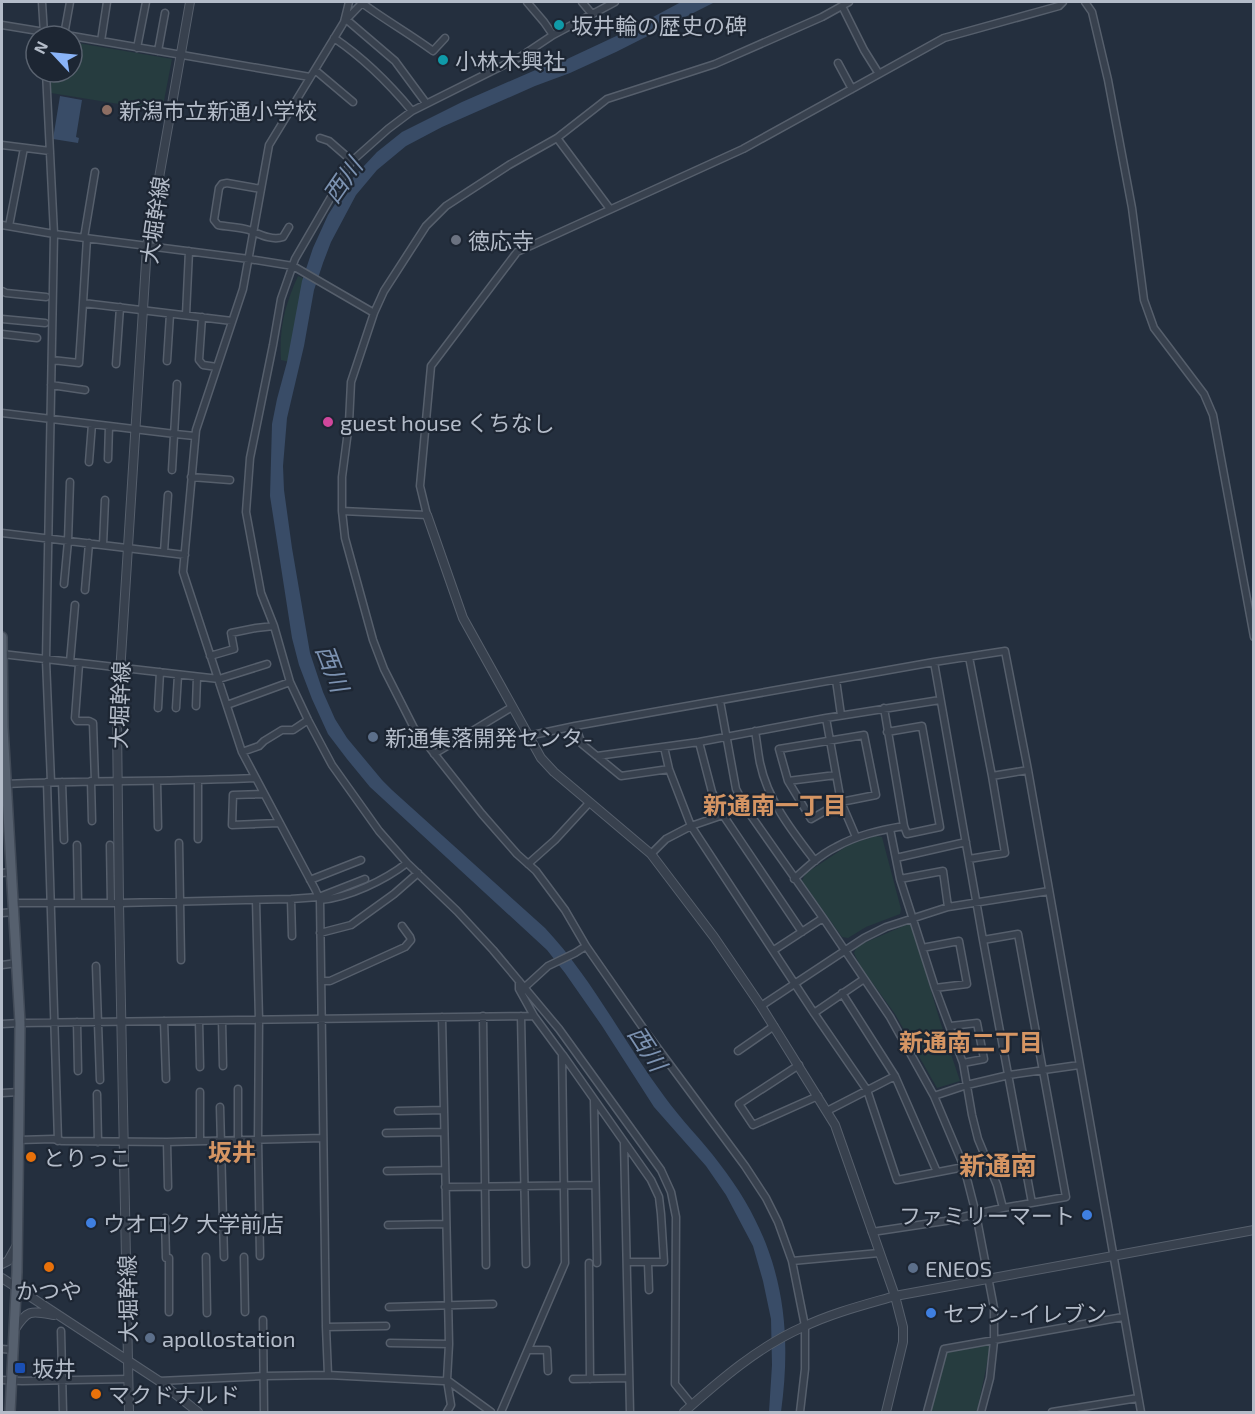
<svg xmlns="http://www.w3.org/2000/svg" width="1255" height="1414" font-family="'Exo 2','Noto Sans JP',sans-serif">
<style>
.green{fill:#263c3f}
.water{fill:#394c67}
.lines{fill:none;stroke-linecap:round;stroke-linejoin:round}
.minor-casing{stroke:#565f6c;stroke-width:9}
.tertiary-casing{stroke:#565f6c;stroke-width:10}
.primary-casing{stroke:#414a57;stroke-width:12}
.minor{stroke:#38414e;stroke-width:6}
.tertiary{stroke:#38414e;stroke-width:8}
.primary{stroke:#56606e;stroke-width:9}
.culture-dot{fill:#0f9aa8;stroke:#1d2633;stroke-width:2}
.education-dot{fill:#8d6e63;stroke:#1d2633;stroke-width:2}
.worship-dot{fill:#6b7280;stroke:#1d2633;stroke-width:2}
.hotel-dot{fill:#d1479c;stroke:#1d2633;stroke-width:2}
.service-dot{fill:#5c6f8a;stroke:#1d2633;stroke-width:2}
.food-dot{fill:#e8710a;stroke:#1d2633;stroke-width:2}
.shop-dot{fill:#3f7fe0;stroke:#1d2633;stroke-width:2}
.transit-dot{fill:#1a4fb4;stroke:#1d2633;stroke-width:2}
.labels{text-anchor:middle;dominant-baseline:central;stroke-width:4.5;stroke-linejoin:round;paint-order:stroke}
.poi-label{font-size:22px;fill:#b4bcc9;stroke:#1d2633;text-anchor:start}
.street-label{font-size:22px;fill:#b4bcc9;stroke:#1d2633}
.water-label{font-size:24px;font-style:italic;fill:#7c92b1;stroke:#1d2633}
.neighbourhood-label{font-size:24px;font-weight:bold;fill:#d59563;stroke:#1d2633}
.quarter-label{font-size:26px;font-weight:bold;fill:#d59563;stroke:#1d2633}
</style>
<rect width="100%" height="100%" fill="#242f3e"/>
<!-- green -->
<path class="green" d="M72,42L172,59L162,111L51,93L50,72H72Z
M298,276L305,279L289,362L281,360C279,327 285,305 298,276Z
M876,836L882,837L901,909L900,914L866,927L848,938L842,937L802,881L805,874L850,844Z
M908,924L912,926L940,1021L960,1081L937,1088L895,1014L860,966L854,953L857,946Z
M991,1344L977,1412H930L945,1351Z"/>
<!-- water -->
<path class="water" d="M681,2H715L616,52L570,73L535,86L442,127L406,146L377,170L356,195L331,242L323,263L314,290L304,346L287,418L283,466L284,490L292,548L310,653L323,692L335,719L347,738L382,780L392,790L545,928C592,978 623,1041 664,1096C681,1120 702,1140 719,1163C779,1240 794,1317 781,1412H769L772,1365L771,1319L763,1281L753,1246L726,1195L706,1166L654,1107L602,1026L565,973L547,950L370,787L347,759L328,734L312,699L299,665L292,638L270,496L272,424L277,399L287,362L302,281L313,248L328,215L349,182L377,152L402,132L462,102L547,65L565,60L627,31Z
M60,96L82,100L76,137L79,138L78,143L53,139Z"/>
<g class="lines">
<!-- minor casing -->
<g class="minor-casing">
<path id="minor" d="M42,2L44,34
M527,2L544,22L553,35
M582,2L592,14
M615,2L553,35L520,57L412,111L388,129L352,161L295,259L281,299L273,345L250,458L246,512L261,593L274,626L290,682L308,720L332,765L379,831L407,863L457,911L493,950L559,1029L661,1170L671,1192L676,1217L675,1384L692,1405
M1085,2L1092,12L1108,80L1132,208L1144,300L1154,328L1204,394L1213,415L1254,637
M362,3C385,20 410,34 433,51L445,38
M842,6L864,50L879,74
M347,20L395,61L426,103
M344,22L349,2
M2,25L69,36
M64,35L70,2
M72,36L310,77
M334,38C365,59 388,82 412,111
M101,41L107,2
M137,48L146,2
M158,51L165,13
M838,63L852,89
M315,70L353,102
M46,72L54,234L46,660L51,782
M320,138L329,141L352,161
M557,138L610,209
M2,145L50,151
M261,189L227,183L222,184L219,188L214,220L218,225C228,227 239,227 249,230C259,234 272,241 283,237L289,227
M2,225L54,234L249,259L293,266L374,313
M9,226L24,148
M84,238L95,172
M2,291L6,293L46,297
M83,303L87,238
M186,315L189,251
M202,317L199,360L203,365L217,367
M2,319L45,323
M2,334L37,338
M52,360L79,363L83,303L232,321
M167,361L170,314
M116,364L120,307
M51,385L85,390
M2,413L175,434L195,436
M108,459L109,426
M89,462L92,424
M172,470L177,384
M191,477L230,480
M342,511L427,515L420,486L431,366L517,252L743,149L944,38L1059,6L1063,2
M2,533L185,555
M103,545L105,500
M164,552L168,495
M64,584L68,541L70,482
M85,590L89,543
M2,654L219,679L267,664
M210,656L234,649L231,633L256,628L274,626
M969,657L992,776L1005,853L969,859
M70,662L75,605
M934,662L983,940L1032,1203
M79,664L75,718L77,721H89L93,723L95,781
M836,680L841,715
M720,701L736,789L747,810L823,918L890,1017L934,1096L964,1167L976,1214L994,1308V1341L990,1378L981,1412
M227,705L290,682
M196,706L197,677
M158,708L160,672
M176,708L178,675
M826,718L841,802L856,837
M575,726L582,744L621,776L669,769
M755,731C757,742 758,753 760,763C768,801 792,831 815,861
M887,732L922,726L940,827L907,834L904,826
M864,735L876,795L841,802L811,819L788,781L779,749Z
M528,736L575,726L934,662L1005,651L1028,770L1141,1412
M699,742L712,792L723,815L802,932
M664,747L669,769L691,826L814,1013L867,1090L897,1180L964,1167
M242,752L259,746L264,741L282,730H293L308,720
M434,754L512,707
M597,756L699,742L826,718L940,700
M992,776L1028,770
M91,781L92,821
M157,781L158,827
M198,781V839
M788,781L836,775
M47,782L58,1141
M62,782L64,840
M6,784C89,780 172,782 255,778
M263,794L233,795L232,825L279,823
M890,829L900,879L935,988L963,1063L972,1115L978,1139L997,1185L1003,1208
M179,843L181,960
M77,845L78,903
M110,845L111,903
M651,854L666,839L691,826L723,815
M896,858L966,842
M528,864L555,840L589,803
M2,873L11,872
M794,879C807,867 820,855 836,847C857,835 881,830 904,826L884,708
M900,879L943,871L948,907
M310,880L361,860
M291,899L292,936
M256,900L259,1020L258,1139L260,1256
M320,900C348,898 385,880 407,863
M13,903H119L291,899L319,897L365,879
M2,913L14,912
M320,933L351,925L394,894L418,873
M922,948L959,941L967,984L935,988
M774,950L823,918
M2,965L17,963
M96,966L100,1080
M321,981H330L405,947L411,940L410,937L402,926
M525,987L548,966L575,953L586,946
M842,993L895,1076L937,1172
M761,1006L864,938L886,927L948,907L1049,891
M814,1013L864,979
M483,1016L486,1265
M521,1016L526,1264
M164,1021L166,1079
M199,1021L200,1067
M222,1021L223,1066
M77,1022L78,1071
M2,1024L20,1023L534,1016
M951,1026L977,1023L984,1059L963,1063
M738,1051L774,1026
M563,1055L651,1180L659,1197L661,1214L664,1262H627
M799,1065L739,1104L753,1125L818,1096
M200,1092V1141
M2,1093L19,1092
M97,1094L98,1142
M934,1096L967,1085L1009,1075L1079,1065
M594,1100L597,1263
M220,1107L224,1257
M398,1111L444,1110
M827,1111L895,1076
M386,1133L444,1132
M19,1140L53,1139L62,1141L167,1142L323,1138
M238,1140V1089
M167,1142L168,1187
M624,1143L630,1412
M387,1171L445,1170
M445,1187L595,1185
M165,1218L166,1258
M388,1225L446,1224
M872,1232L945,1221L1003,1208L1066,1197L1018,934L983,940
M206,1257L207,1313
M244,1257L245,1312
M169,1258V1312
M792,1261L879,1253
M589,1263L590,1379
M648,1263L649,1290
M389,1307L493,1304
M263,1320L264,1412
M326,1327L386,1326
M61,1331L63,1412
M390,1343L449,1344
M2,1349L14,1350
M528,1350H547L548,1371
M328,1375L326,1327L320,900L315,889L242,752L183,572L196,430L243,289L269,145L344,22L363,2
M573,1379L629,1378
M2,1380L22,1381L128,1379
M447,1380L491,1412
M159,1381L264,1376L328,1375L443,1381L447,1380L449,1344L442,1017
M447,1412L451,1405L447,1380
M501,1412L565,1263L562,1054L534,1016L519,989V981
M800,1412L805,1369V1326L792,1261L778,1222L766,1198L745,1166L648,1035L586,946L565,910L536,871L517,854L482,814L414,728L384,669L373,640L345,538L342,511V477L349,423L351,382L374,313L384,291L426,226L446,206L509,165L557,138L607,99L715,64L822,17L849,2
M927,1412L944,1349L1123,1317
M1052,1412L1138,1398"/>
</g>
<!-- tertiary casing -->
<g class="tertiary-casing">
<path id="tertiary" d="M427,515L463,618L541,758L554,772L651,854L714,937L761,1006L835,1125L895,1296L903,1327V1342L886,1412
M2,1264L8,1261L17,1245
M2,1278L159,1381L198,1412
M15,1329C28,1309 31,1311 54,1315
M129,1412L119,903L117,721L147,246L190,2
M684,1412C720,1380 758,1347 803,1327C832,1313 864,1305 895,1296L1254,1230"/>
</g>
<!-- primary casing -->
<g class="primary-casing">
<path id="primary" d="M2,637L3,727L20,1023L17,1272L10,1412"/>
</g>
<!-- minor -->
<use href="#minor" class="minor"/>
<!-- tertiary -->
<use href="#tertiary" class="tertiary"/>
<!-- primary -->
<use href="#primary" class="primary"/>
</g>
<!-- markers -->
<g class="culture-dot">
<circle cx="559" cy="25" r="6"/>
<circle cx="443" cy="60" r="6"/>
</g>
<circle class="education-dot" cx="107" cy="110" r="6"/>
<circle class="worship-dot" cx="456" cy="240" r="6"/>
<circle class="hotel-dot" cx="328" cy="422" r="6"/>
<g class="service-dot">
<circle cx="373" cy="737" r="6"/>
<circle cx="913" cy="1268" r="6"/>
<circle cx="150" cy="1338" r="6"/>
</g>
<g class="food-dot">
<circle cx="31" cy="1157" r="6"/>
<circle cx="49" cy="1267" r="6"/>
<circle cx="96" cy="1394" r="6"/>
</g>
<g class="shop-dot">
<circle cx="1087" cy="1215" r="6"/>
<circle cx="91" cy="1223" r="6"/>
<circle cx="931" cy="1313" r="6"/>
</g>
<rect class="transit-dot" x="14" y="1362" width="12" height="12" rx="3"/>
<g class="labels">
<!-- poi labels -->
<g class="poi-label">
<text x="571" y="25">坂井輪の歴史の碑</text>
<text x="455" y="60">小林木興社</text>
<text x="119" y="110">新潟市立新通小学校</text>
<text x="468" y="240">徳応寺</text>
<text x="340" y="422">guest house くちなし</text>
<text x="385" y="737">新通集落開発センタ-</text>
<text x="43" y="1157">とりっこ</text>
<text x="1075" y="1215" text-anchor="end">ファミリーマート</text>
<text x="103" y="1223">ウオロク 大学前店</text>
<text x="925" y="1268">ENEOS</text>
<text x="49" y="1290" text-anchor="middle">かつや</text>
<text x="943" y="1313">セブン-イレブン</text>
<text x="162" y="1338">apollostation</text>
<text x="32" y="1368">坂井</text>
<text x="108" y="1394">マクドナルド</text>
</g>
<!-- street labels -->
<g class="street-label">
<text transform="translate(154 220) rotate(-82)">大堀幹線</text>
<text transform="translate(119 705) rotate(-88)">大堀幹線</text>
<text transform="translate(127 1299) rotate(-91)">大堀幹線</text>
</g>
<!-- water labels -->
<g class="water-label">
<text transform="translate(342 180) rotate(-55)">西川</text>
<text transform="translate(333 668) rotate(69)">西川</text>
<text transform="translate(648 1048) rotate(57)">西川</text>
</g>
<!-- neighbourhood labels -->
<g class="neighbourhood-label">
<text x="775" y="804">新通南一丁目</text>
<text x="971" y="1041">新通南二丁目</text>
<text x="232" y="1151">坂井</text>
</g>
<!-- quarter labels -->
<g class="quarter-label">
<text x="998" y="1164">新通南</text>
</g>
</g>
<!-- border -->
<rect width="1255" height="1414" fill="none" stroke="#b4bcc9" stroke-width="6"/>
<!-- north arrow -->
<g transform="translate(54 54) rotate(296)"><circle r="28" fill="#1d2633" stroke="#59626f" stroke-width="1.5"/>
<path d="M0-4.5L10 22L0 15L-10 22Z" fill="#8ab4f8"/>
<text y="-9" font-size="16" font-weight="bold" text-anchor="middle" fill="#b4bcc9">N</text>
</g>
</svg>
